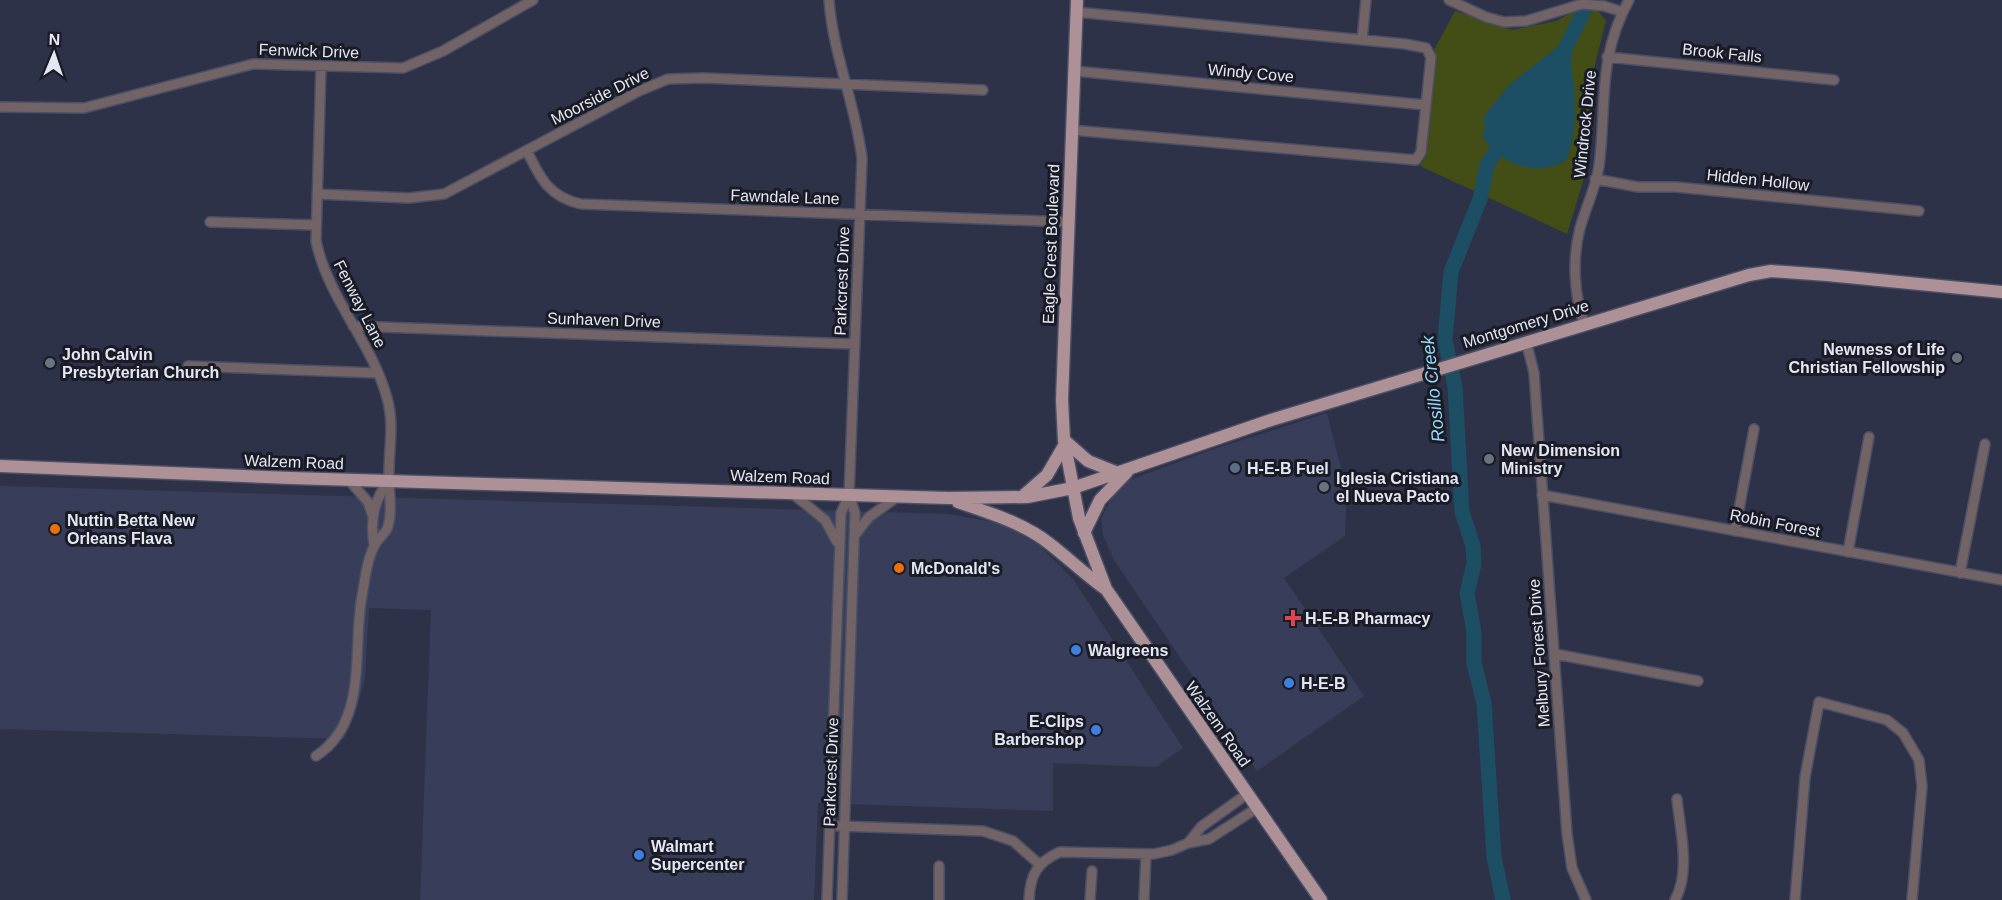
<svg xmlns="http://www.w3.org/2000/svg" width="2002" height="900" font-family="Helvetica,sans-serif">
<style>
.built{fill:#383e59}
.green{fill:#434e17}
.water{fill:#1d4f64}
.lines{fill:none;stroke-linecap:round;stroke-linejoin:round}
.river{stroke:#1d4f64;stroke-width:15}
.minor-casing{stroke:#4b4f65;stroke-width:12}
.major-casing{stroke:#4b4f65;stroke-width:15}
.minor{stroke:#716366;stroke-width:9}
.major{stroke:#ad9197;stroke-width:12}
.worship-dot{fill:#6b7280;stroke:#191b25;stroke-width:2}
.service-dot{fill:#5c6f8a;stroke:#191b25;stroke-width:2}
.food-dot{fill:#e8710a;stroke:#191b25;stroke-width:2}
.health-dot{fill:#e0444e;stroke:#191b25;stroke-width:2}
.shop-dot{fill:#3f7fe0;stroke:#191b25;stroke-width:2}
.labels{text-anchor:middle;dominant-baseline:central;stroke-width:6;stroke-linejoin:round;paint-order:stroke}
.street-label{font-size:16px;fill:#e3e7f5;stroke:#191b25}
.poi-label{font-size:16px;font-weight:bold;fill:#e3e7f5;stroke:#191b25;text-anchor:start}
.water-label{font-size:18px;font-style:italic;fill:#95d8f9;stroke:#191b25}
</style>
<rect width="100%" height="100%" fill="#2e3249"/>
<!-- built -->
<path class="built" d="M1327,413L1347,492L1345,536L1284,578L1364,696L1257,771L1114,560L1103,535L1101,519L1112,497L1124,482L1211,450Z
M0,486L948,514L999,523L1039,545L1073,579L1183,748L1156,767L1053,763V811L818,803L814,900H420L431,610L369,608L365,679L355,715L344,739L0,729Z"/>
<!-- green -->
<path class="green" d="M1577,10L1598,11L1606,21L1595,64L1588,165L1567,234L1420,166L1426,155L1433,52L1455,11L1512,30L1556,21Z"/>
<!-- water -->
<path class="water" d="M1568,39H1572L1574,44C1568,60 1573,74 1574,90C1576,113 1575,140 1566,160C1538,179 1496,163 1482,135L1485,129L1484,116L1509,85Z"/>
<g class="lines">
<!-- river -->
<path class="river" d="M1561,57L1584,11
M1503,900L1494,857L1484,703L1474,663V632L1467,593L1474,564L1473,546L1462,512L1455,387L1445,340L1451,272L1480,199L1487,165L1506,135"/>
<!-- minor casing -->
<g class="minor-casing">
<path id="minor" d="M829,0C833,55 856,105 862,159L849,495L855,513L842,900
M1449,0L1486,17L1504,22L1526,21L1582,4L1604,6L1623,12
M1362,40L1366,0
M1607,57L1834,80
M1074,71L1426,105
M0,107L84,108L253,64L403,68L443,51L533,0
M1071,130L1416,160L1421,152L1431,57L1426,48L1405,44L1076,12
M527,151C540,178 549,197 581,204L1067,222
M1595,179L1638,187H1676L1919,211
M317,194L409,198L444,194L639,91L668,79L703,78L983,90
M210,222L315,225
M1584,323C1574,294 1572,259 1580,228C1586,207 1596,187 1599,166C1607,105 1597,58 1629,0
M353,326L855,344
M1526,341L1534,373L1567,834L1572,868L1586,900
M188,366L378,373
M349,480L368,502L372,514
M793,494L825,520L837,542
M1542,495L2002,580
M1735,531L1754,429
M855,535L869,517L897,497
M374,545C370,521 373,500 389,481
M1848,552L1869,437
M1960,573L1985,444
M1555,654L1698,681
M316,756C369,722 352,647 362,596C365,580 367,557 376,543C379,538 384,534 387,529C393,513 389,495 389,479C388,452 395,425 387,398C372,342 328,299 316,241L321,66
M838,826L983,831L1013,841L1039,864
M1188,843L1201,827L1247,794
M827,900L841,513L849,495
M939,900V866
M1029,900C1030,875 1037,862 1060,852L1154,854L1172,850L1188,843L1209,839L1257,808
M1090,900L1092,871
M1144,900L1146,854
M1675,900C1691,871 1680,830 1677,799
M1795,900L1805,777L1819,702L1887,720L1903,733L1919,760L1922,786L1912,900"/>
</g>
<!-- major casing -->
<g class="major-casing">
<path id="major" d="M1077,0L1062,400L1064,440L1079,518L1106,589L1321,900
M1064,440L1088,461L1118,473
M0,466L291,478L948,498L1027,497L1073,488L1271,420L1749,275L1771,271L1827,275L2002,292
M1023,496L1047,475L1065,444
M958,502C990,513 1023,523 1050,544C1069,559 1085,574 1104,588
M1084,533L1100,500L1127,472"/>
</g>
<!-- minor -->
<use href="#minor" class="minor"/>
<!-- major -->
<use href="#major" class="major"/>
</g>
<!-- markers -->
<g class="worship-dot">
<circle cx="1957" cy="358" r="6"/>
<circle cx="50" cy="363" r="6"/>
<circle cx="1489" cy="459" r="6"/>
<circle cx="1324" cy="487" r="6"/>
</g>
<circle class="service-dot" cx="1235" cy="468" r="6"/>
<g class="food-dot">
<circle cx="55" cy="529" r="6"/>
<circle cx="899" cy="568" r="6"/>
</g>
<path class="health-dot" d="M1290 609h6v6h6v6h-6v6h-6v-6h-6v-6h6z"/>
<g class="shop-dot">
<circle cx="1076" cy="650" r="6"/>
<circle cx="1289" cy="683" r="6"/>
<circle cx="1096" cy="730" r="6"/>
<circle cx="639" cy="855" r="6"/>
</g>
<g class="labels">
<!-- street labels -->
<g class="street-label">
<text transform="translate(309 51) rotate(2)">Fenwick Drive</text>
<text transform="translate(1722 53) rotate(6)">Brook Falls</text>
<text transform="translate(1251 73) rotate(5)">Windy Cove</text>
<text transform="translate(600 96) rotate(-27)">Moorside Drive</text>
<text transform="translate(1585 124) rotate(-84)">Windrock Drive</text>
<text transform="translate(1758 180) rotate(6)">Hidden Hollow</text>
<text transform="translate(785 197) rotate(2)">Fawndale Lane</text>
<text transform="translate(1051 244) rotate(-88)">Eagle Crest Boulevard</text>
<text transform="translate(842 281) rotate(-88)">Parkcrest Drive</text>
<text transform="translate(360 304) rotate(63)">Fenway Lane</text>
<text transform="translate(604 320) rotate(2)">Sunhaven Drive</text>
<text transform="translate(1526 324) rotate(-17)">Montgomery Drive</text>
<text transform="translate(294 462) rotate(2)">Walzem Road</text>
<text transform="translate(780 477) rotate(2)">Walzem Road</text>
<text transform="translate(1775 523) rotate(11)">Robin Forest</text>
<text transform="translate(1539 653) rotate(-94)">Melbury Forest Drive</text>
<text transform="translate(1218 724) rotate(55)">Walzem Road</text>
<text transform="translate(831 772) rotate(-88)">Parkcrest Drive</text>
</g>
<!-- poi labels -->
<g class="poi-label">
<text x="1945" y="349" text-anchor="end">Newness of Life<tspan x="1945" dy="18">Christian Fellowship</tspan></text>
<text x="62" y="354">John Calvin<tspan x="62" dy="18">Presbyterian Church</tspan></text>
<text x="1501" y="450">New Dimension<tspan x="1501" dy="18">Ministry</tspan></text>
<text x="1247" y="468">H-E-B Fuel</text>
<text x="1336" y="478">Iglesia Cristiana<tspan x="1336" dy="18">el Nueva Pacto</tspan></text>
<text x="67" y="520">Nuttin Betta New<tspan x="67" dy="18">Orleans Flava</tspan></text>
<text x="911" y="568">McDonald's</text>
<text x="1305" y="618">H-E-B Pharmacy</text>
<text x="1088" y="650">Walgreens</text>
<text x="1301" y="683">H-E-B</text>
<text x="1084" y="721" text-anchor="end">E-Clips<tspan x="1084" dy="18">Barbershop</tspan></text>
<text x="651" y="846">Walmart<tspan x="651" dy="18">Supercenter</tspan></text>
</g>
<!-- water labels -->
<g class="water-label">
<text transform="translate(1433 389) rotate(-96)">Rosillo Creek</text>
</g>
</g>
<!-- north arrow -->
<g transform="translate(54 54) rotate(2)" stroke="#191b25" stroke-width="4.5" paint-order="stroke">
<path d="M0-4.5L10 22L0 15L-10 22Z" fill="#e3e7f5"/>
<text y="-9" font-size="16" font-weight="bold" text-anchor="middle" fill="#e3e7f5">N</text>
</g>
</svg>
